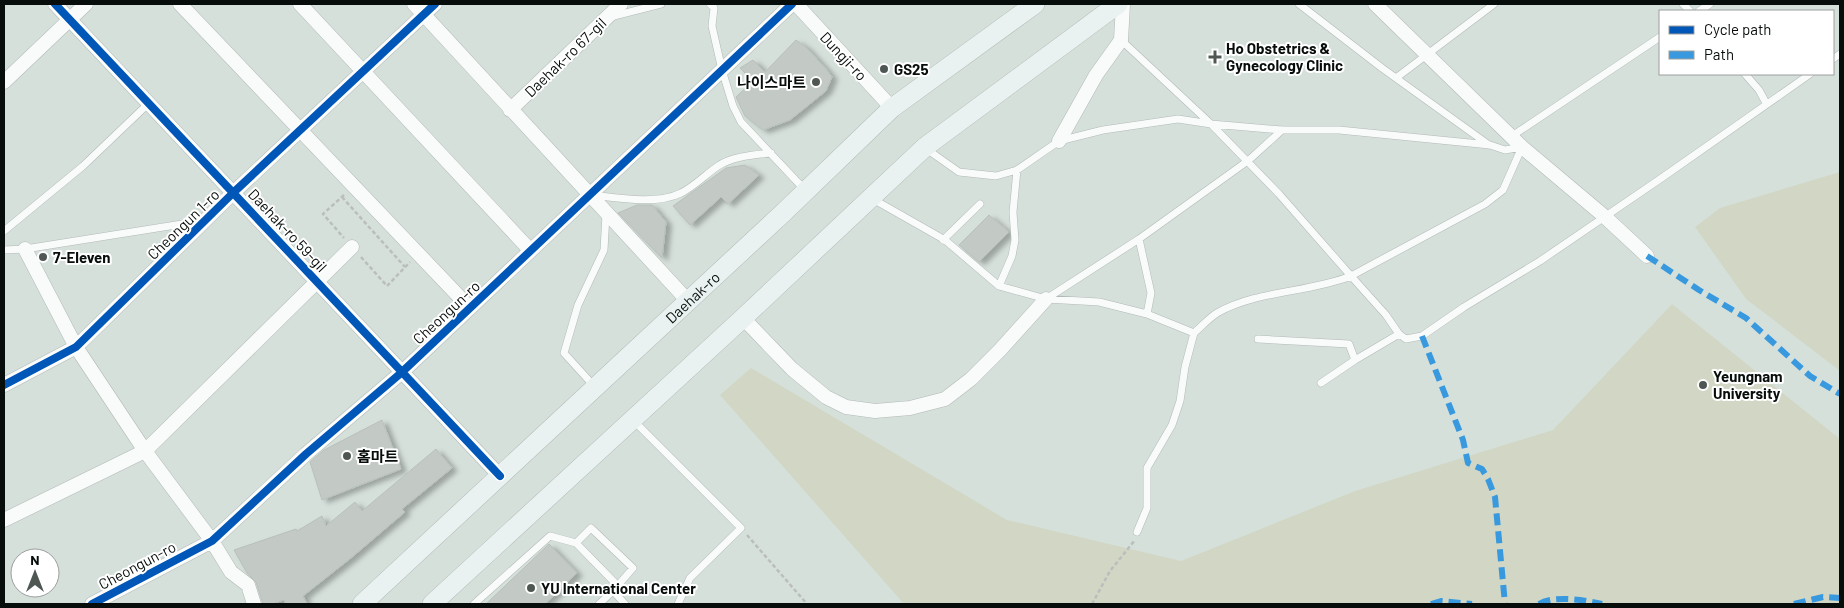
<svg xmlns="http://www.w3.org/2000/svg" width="1844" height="608" font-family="Barlow,'Noto Sans KR',sans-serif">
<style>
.green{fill:#d1d7c4}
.building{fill:#c3c9c4;stroke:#b9c0ba;filter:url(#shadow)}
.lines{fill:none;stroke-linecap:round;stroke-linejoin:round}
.service-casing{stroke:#b2bab6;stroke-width:8}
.minor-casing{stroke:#b2bab6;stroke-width:15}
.secondary-casing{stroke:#b2bab6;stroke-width:20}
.path{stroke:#babebd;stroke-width:2.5;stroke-dasharray:4 2.5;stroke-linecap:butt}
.service{stroke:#f9fafa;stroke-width:7}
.minor{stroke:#f9fafa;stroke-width:14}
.secondary{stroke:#eaf2f1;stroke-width:19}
.quiet{stroke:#3999de;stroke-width:6;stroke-dasharray:12 6;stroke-linecap:butt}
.cycleway-casing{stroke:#fff;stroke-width:11}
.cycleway{stroke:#0057b8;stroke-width:8}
.poi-dot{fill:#4f5753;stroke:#fff;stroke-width:2}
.labels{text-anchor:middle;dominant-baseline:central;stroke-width:4;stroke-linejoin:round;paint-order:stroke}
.poi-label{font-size:15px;font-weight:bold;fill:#070d0a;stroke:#fff;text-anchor:start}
.street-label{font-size:15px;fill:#070d0a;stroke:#fff}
</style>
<defs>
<filter id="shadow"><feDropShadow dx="5.5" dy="3" stdDeviation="2.5" flood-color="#0004"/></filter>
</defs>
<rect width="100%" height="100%" fill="#d6e0db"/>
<!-- green -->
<path class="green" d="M1840,172V371L1746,299L1695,227L1720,208Z
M1672,304L1840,439V604H904L720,395L751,368L1007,520L1181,561L1355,491L1553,430Z"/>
<!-- building -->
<path class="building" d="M796,40L807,48L827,70L832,77L826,91L790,120L763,130L745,116L736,97L753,81L740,68L753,60L765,72Z
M745,165L759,175L728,204L721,197L690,225L673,206L726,168Z
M637,205H652L666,222L662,258L618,213Z
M989,215L1009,232L979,262L959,245Z
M382,420L401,469L322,500L310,462L324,450Z
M436,449L452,468L402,509L405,512L351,558L303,596L307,604H286L284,600L272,604H263L256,582L247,573L234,550L296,529L297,531L322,516L326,526L355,502L362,511Z
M549,544L577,573L545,604H486Z"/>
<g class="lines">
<!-- service casing -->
<g class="service-casing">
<path id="service" d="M710,4L714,8L712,26L722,70L733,106L741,122L805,190
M1299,4L1382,68L1489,145
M1683,4L1690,11
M1699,11L1710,4
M610,17L661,4
M1121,40L1211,124L1279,194L1351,276L1485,204L1503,190L1522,147
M1833,59L1840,54
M1745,74L1759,90L1766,103
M1396,78L1494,4
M1512,136L1660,37
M925,148L959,172L996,176L1017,170L1059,141L1103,130L1178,119L1211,124L1282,130H1339L1490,145L1505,150L1522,147
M592,195C618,198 657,205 681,193C694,187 706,174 718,166C733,156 754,155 771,153
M871,198L945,240L999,286L1046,299L1099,302L1147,314L1194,333C1201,327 1209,318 1217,313C1258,290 1308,293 1351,276L1386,315L1399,334L1406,339L1422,336L1464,307L1540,261L1663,177L1810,74
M4,231L83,166L149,103
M1139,239L1249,160L1282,130
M943,240L980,204
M4,250L25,249L201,221
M999,286L1012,256L1015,240L1013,212L1017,170
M1046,299L1139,239L1151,293L1147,314
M1258,339L1349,344L1355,360
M1321,383L1355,360L1399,334
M594,386L564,353L578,305L604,250L606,214
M633,420L741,528L690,578L678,604
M1137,532L1147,508V468L1172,425L1180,401L1185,367L1194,333
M618,586L576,543L591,528L633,568L613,591L625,604
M474,604L550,536L576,543
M599,604L613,591"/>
</g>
<!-- minor casing -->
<g class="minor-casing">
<path id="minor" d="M55,4L500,476
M180,4L470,308
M300,4L530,250
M414,4L688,301
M796,4L892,108
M1375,4L1522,147L1604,216L1647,256
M4,82L86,4
M510,110L621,4
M1059,141L1096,75L1121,40L1123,4
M25,249L76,347L145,451L212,541L231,572L248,585L254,604
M743,318L792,369L826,397L846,407L875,411L910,408L945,399L971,379L1000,350L1046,299
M4,385L76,347L234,192L435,4
M4,520L145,451L352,247
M92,604L212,541L306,454L401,373L792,4"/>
</g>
<!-- secondary casing -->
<g class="secondary-casing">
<g id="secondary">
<path id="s1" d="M362,604L783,213L892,108L1035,4"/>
<path d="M432,604L743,318L925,147L1118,4"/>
</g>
</g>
<!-- path -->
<path class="path" d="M344,195L323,214L344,238
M342,197L405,267
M361,257L387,286L410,262
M747,535L807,604
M1092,604L1110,571L1135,540"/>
<!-- service -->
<use href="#service" class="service"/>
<!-- minor -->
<use href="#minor" class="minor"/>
<!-- secondary -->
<use href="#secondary" class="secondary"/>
<!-- quiet -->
<path class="quiet" d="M1647,256L1699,290L1746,318L1810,376L1840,394
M1422,336L1463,440L1468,463L1482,469L1488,479L1495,497L1505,604
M1431,604L1441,601L1472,604
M1539,604C1554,595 1585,600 1602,604
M1794,604L1823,597L1840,598"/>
<!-- cycleway casing -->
<g class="cycleway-casing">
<path id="cycleway" d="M55,4L500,476
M4,385L76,347L234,192L435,4
M92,604L212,541L306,454L401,373L792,4"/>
</g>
<!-- cycleway -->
<use href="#cycleway" class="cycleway"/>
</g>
<!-- markers -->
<g class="poi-dot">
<path d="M1212.5 49.5h5v5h5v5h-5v5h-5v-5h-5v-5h5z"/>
<circle cx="884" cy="69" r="5"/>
<circle cx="816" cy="82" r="5"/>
<circle cx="43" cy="257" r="5"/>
<circle cx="1703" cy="385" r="5"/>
<circle cx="347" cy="456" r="5"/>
<circle cx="531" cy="588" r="5"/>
</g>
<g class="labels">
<!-- poi labels -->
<g class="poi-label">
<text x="1226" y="48">Ho Obstetrics &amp;<tspan x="1226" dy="17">Gynecology Clinic</tspan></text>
<text x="894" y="69">GS25</text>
<text x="806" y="82" text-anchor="end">나이스마트</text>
<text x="53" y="257">7-Eleven</text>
<text x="1713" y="376">Yeungnam<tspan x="1713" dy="17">University</tspan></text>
<text x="357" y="456">홈마트</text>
<text x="541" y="588">YU International Center</text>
</g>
<!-- street labels -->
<g class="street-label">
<text transform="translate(844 56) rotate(47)">Dungji-ro</text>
<text transform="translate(565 57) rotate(-44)">Daehak-ro 67-gil</text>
<text transform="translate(183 224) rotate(-44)">Cheongun 1-ro</text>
<text transform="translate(288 230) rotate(47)">Daehak-ro 59-gil</text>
<text stroke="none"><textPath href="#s1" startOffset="451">Daehak-ro</textPath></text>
<text transform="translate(446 312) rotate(-43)">Cheongun-ro</text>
<text transform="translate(137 565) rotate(-28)">Cheongun-ro</text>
</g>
</g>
<!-- border -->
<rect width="1844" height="608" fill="none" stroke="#070d0a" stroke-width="10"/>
<!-- legend -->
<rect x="1659" y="10" width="175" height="65" fill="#ffffff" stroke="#9c9e9d"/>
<rect x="1669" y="26" width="25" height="8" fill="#0057b8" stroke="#9c9e9d"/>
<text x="1704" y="35" font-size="15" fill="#070d0a">Cycle path</text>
<rect x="1669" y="51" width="25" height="8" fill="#3999de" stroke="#9c9e9d"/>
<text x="1704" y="60" font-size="15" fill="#070d0a">Path</text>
<!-- north arrow -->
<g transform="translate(35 573)"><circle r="24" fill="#ffffff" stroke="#9c9e9d"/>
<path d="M0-4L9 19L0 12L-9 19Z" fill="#4f5753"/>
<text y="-8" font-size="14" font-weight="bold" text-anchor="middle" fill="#070d0a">N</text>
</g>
</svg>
